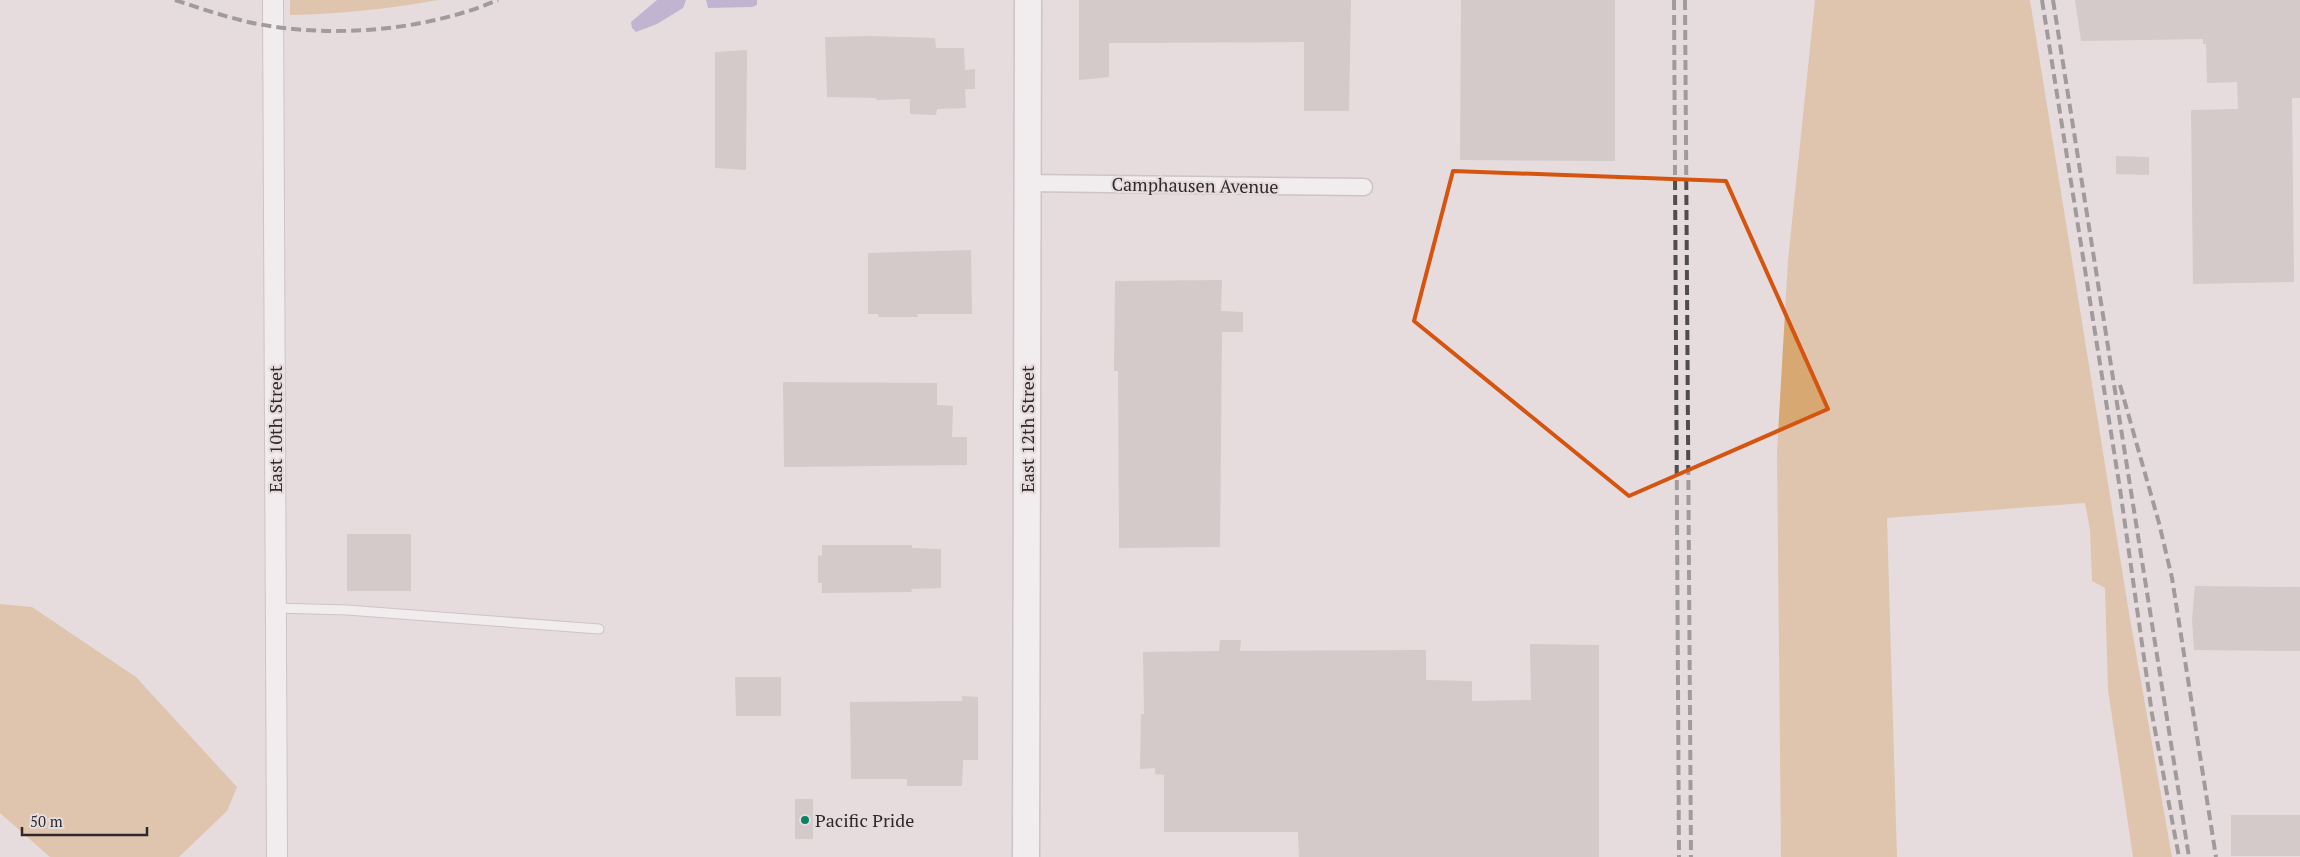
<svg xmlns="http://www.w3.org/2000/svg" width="2300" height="857" font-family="'PT Serif',serif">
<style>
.green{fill:#d8a873}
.water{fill:#9483c0}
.building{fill:#bcb3b0}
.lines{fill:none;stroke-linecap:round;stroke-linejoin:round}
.service-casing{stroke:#b0a6a8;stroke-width:11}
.minor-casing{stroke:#b0a6a8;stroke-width:19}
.tertiary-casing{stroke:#b0a6a8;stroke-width:22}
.primary-casing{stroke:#b0a6a8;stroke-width:29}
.service{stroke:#fff;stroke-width:9}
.minor{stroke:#fff;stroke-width:16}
.tertiary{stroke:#fff;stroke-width:20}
.primary{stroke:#fff;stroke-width:26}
.rail{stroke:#514c4d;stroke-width:4;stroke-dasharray:10 5;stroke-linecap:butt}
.marked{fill:none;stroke:#d5540f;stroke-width:4;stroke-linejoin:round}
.poi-dot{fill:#098262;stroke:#e6dcde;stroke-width:2}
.labels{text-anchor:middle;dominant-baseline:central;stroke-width:4.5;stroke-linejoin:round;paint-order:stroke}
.street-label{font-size:18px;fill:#2e2a2b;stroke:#e6dcde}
.poi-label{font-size:18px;fill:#2e2a2b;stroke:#e6dcde;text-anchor:start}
</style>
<rect width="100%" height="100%" fill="#e6dcde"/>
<!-- green -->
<path class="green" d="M290,0H438C388,9 340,14 290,15Z
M1815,0H2030L2129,613L2172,857H2133L2108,690L2105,588L2092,581L2090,530L2085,503L1887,518L1897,857H1781L1777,451L1788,260Z
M0,604L32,607L136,677L237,787L227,811L179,857H50L0,813Z"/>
<!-- water -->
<path class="water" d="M657,0H686L683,8L657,24L636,32L632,28L631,22Z
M706,0H757V5L752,7L708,8Z"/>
<!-- building -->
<path class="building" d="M1079,0H1351L1349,111H1304V42L1109,43V77L1079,80Z
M1461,0H1615V161L1460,160Z
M2075,0H2300V98H2292L2294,282L2193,284L2191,110L2238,109L2237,82L2207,83L2206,44H2203V39L2081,41Z
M871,36L935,38L936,48H964L965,70L975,69V89H965L966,108L937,109L936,115L910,114V99L876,100L877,98L827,97L825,37Z
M747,50L746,170L715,168V52Z
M2116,156L2149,157V175L2116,174Z
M971,250L972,314H917L918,317H879L878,314H868V253Z
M1222,280L1221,311L1243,312V332H1222L1220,547L1119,548L1118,371H1114L1115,281Z
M783,382L937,383V405L953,406L952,437H967V465L784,467Z
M347,534H411V591H347Z
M822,545H912V548L941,549V588L911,589L912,592L822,593V583H818V555L822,556Z
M2195,586L2300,587V651L2194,650L2192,619Z
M1220,640H1241L1240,651L1426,650V680L1472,681V701L1531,700L1530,644L1599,645V857H1299L1298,832H1164V775L1155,774V768L1140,769L1141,714H1144L1143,652L1219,651Z
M735,677H781V716H736Z
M962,696L978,697V760H963L962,786H907V779H851L850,702L962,701Z
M795,799H813V839H795Z
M2231,815H2300V856H2231Z"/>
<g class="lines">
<!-- service casing -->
<g class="service-casing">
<path id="service" d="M276,608L347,610L599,629"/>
</g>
<!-- minor casing -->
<g class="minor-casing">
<path id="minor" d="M1027,183L1364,187"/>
</g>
<!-- tertiary casing -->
<g class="tertiary-casing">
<path id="tertiary" d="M273,0L277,857"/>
</g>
<!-- primary casing -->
<g class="primary-casing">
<path id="primary" d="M1026,857L1028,0"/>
</g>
<!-- service -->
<use href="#service" class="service"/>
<!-- minor -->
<use href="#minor" class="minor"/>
<!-- tertiary -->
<use href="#tertiary" class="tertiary"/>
<!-- primary -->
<use href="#primary" class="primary"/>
<!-- rail -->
<path class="rail" d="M175,0C199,8 223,16 248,22C327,39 423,32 498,0
M1674,0L1679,857
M1685,0L1691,857
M2042,0L2120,489L2152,714L2179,857
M2053,0L2189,857
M2120,385L2159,523L2172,578L2216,857"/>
</g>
<!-- marked area -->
<path d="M0 0H2300V857H0ZM1453,171L1726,181L1828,409L1629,496L1414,321Z" fill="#e6dcde" fill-opacity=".55" fill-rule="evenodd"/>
<path class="marked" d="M1453,171L1726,181L1828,409L1629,496L1414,321Z"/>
<!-- markers -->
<circle class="poi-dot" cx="805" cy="820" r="5"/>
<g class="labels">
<!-- street labels -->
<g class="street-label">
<text transform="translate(1195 185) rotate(1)">Camphausen Avenue</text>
<text transform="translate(275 429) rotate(-90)">East 10th Street</text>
<text transform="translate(1027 429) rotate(-90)">East 12th Street</text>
</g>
<!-- poi labels -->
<g class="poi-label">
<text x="815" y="820">Pacific Pride</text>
</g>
</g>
<!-- scale -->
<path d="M22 827v8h125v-8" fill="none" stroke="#2e2a2b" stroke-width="2.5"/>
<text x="30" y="827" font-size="15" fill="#2e2a2b" stroke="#e6dcde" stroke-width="4" paint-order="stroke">50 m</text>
</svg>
